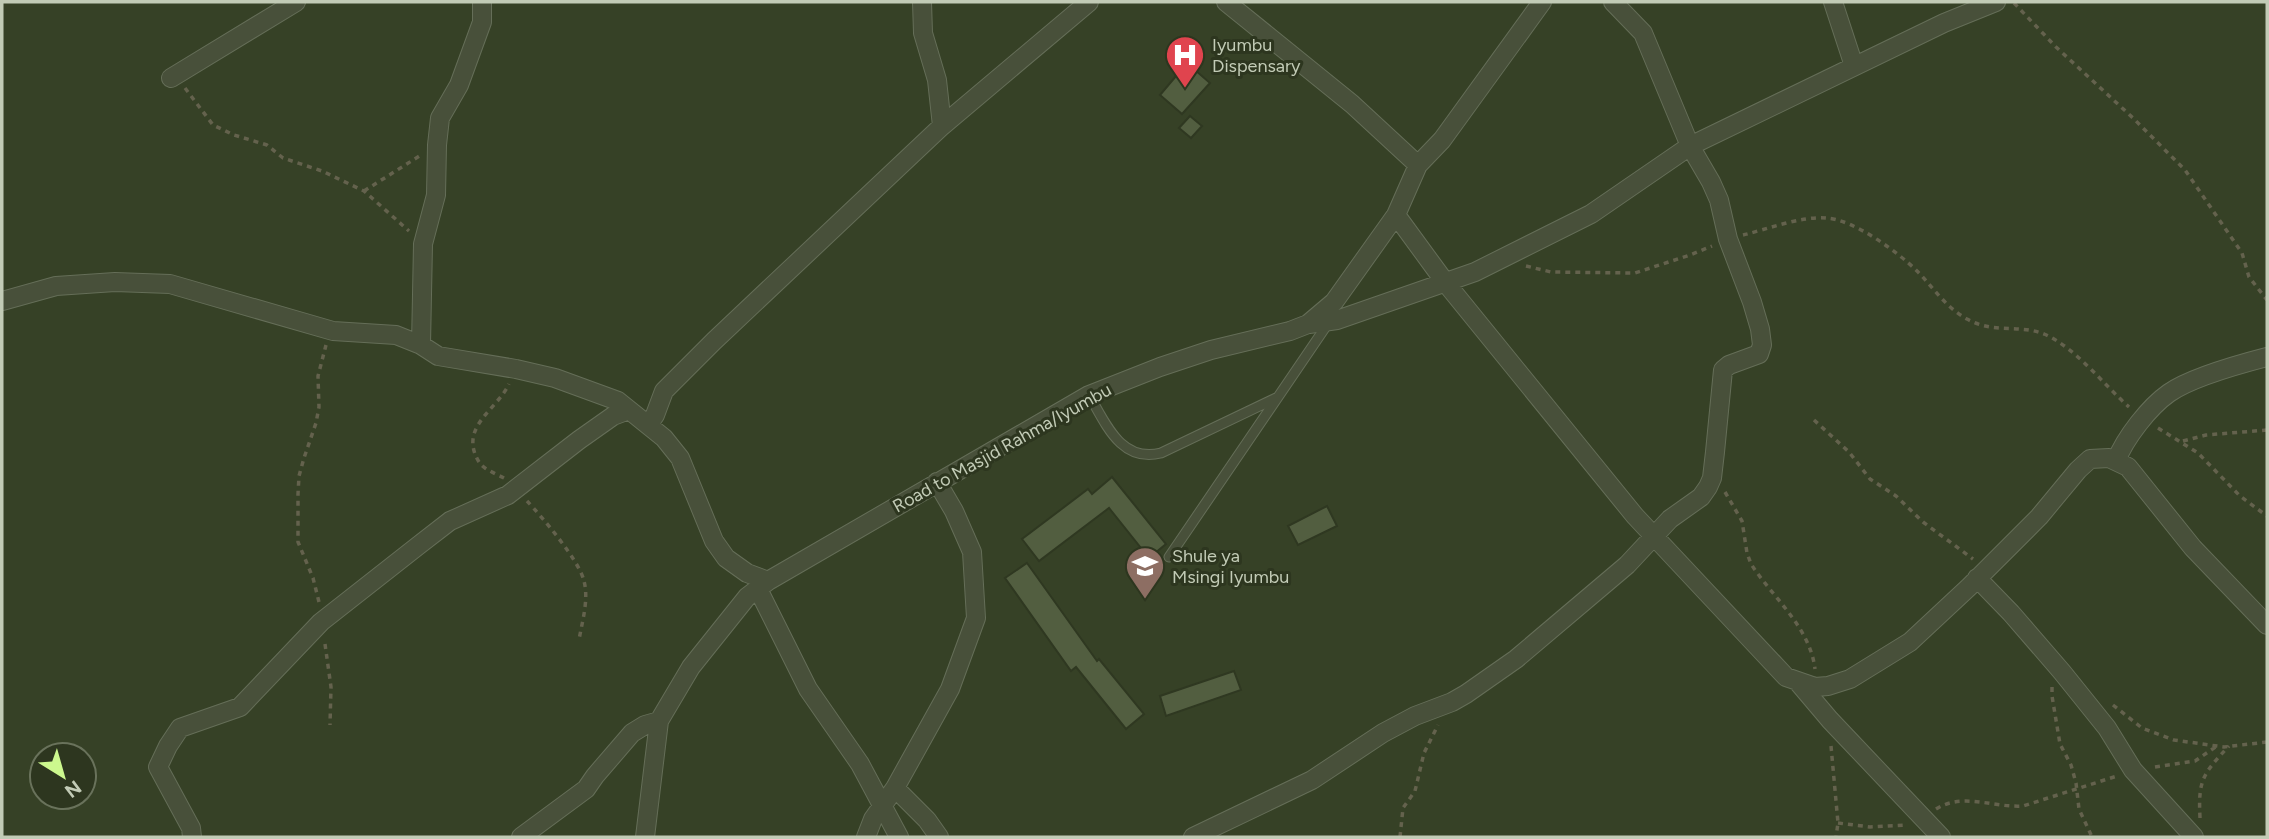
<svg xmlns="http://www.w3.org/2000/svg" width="2269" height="839" font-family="Figtree,sans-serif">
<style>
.building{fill:#525e40;stroke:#2f3821;stroke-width:2}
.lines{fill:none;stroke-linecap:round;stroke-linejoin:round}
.lane-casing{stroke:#656e58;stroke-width:11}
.street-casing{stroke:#656e58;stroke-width:20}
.path{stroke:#64624d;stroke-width:3.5;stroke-dasharray:5 5;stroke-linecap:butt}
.lane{stroke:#48503a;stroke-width:9}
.street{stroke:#48503a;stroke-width:18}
.labels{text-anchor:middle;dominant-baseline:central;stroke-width:6;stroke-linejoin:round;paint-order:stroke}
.poi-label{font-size:18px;fill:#c2cbb6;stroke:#2d361f;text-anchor:start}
.street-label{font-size:18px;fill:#c2cbb6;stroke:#2d361f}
</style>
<rect width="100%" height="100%" fill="#364126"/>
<!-- building -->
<path class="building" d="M1187,63L1210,83L1182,114L1160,95Z
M1190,116L1202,126L1191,138L1179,128Z
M1112,477L1166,544L1149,558L1109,508L1039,561L1022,539L1088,489L1092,494Z
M1327,506L1337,526L1298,545L1288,526Z
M1027,563L1097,661L1099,659L1144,714L1126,729L1076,667L1071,671L1005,578Z
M1234,671L1241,690L1166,716L1160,696Z"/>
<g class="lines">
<!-- lane casing -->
<g class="lane-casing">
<path id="lane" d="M1089,395C1106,424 1121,463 1161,453L1276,398
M1169,557L1329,322"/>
</g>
<!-- street casing -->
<g class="street-casing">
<path id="street" d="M922,2L923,33L937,80L942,126
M1226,2L1352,104L1418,165
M1833,2L1854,66
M171,78L296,2
M1396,215L1445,282L1635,516L1786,677L1815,687L1828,686L1850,679L1910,642L1969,587L2039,517L2078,470L2090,459L2109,458L2128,467L2193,548L2267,625
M2,301L56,286L115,282L170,284L333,331L396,335L421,345L438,356L516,369L555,378L618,401L664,438L680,458L714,541L726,558L747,573L768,581
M1309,324L1337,320L1475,272L1591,214L1690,146L1944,23L1996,2
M421,345L423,244L436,195L437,145L440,118L459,85L482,22V2
M648,425L655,415L664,391L714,341L942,126L1089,2
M2116,461C2125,438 2149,407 2169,393C2192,377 2240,364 2267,357
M1977,578L2011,613L2062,672L2107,728L2133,770L2194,837
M758,589L808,689L860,764L899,837
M1797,681L1830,720L1941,837
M895,788L927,820L939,837
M192,837L191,828L158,767L168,746L180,728L240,707L321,622L419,545L450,521L508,495L579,440L613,416L629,410
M521,837L586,789L595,776L632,733L645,725L659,721
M645,837L659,721L691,667L747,597L768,581L1089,395L1160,367L1211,350L1290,331L1308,324L1334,302L1396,215L1418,165L1442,140L1542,2
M866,837L873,819L895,788L950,689L976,618L972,552L954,511L937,482
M1193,837L1312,780L1383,733L1415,716L1452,702L1466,694L1516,659L1627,565L1670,519L1701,497L1708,487L1712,478L1715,452L1723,370L1729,365L1759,354L1762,345L1760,329L1752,302L1728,239L1719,200L1711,182L1690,146L1643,33L1613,2"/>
</g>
<!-- path -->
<path class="path" d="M2014,3L2056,47L2133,118L2185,170L2242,253L2249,277L2267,300
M185,88L213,125L234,135L267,145L283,158L322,171L364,191L409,231
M364,191L421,155
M1743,235C1768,229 1801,216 1826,218C1853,219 1898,252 1917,271C1934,288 1945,307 1967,319C1993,334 2019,324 2044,334C2075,347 2104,385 2129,407
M1526,266L1551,272L1635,273L1690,255L1712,246
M1814,420L1849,452L1870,479L1896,496L1923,522L1973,559
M2158,428L2198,453L2240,496L2267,516
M2183,441L2206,435L2267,430
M504,478C498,475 491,472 485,468C480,465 477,459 475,454C464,424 498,408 509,384
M1725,492L1742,521L1747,553L1751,564C1773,598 1810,627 1815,669
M527,501C542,517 579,560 584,581C589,600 582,622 579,640
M319,602L313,578L298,542V494L299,476L304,458L316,423L319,407L318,376L326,345
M325,644L331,687L330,725
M2052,687V696L2060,744L2071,765L2076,783L2079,809L2092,837
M2113,705L2142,728L2174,740L2224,747L2267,742
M1831,746L1838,823L1836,837
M2155,767L2195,761L2217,746
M1936,809C1963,792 1993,808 2023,806L2117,776
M2200,818C2198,779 2203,774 2229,746
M1838,823L1870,827L1905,825
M1400,837L1403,808L1415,791L1424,753L1438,725"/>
<!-- lane -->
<use href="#lane" class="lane"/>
<!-- street -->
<use href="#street" class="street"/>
</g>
<!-- icons -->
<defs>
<g id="hospital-pin" transform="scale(2.0125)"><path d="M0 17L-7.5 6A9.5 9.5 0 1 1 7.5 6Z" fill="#e0444e" stroke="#2d361f"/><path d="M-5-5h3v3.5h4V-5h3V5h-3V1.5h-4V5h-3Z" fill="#fff"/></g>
<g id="school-pin" transform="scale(2.0125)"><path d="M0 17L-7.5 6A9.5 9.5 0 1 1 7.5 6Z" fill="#8d6e63" stroke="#2d361f"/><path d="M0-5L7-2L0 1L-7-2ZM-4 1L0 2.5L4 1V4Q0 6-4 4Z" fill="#fff"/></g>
</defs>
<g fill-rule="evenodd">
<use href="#hospital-pin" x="1185" y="55"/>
<use href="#school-pin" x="1145" y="566"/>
</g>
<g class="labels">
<!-- poi labels -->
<g class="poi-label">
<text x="1212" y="45">Iyumbu<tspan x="1212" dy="21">Dispensary</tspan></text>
<text x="1172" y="556">Shule ya<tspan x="1172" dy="21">Msingi Iyumbu</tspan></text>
</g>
<!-- street labels -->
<g class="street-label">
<text transform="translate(1002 448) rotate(-29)">Road to Masjid Rahma/Iyumbu</text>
</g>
</g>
<!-- border -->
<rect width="2269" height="839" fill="none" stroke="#c2cbb6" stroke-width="7"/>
<!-- north arrow -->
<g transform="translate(63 776) rotate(143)"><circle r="33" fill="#2d361f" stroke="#69725b" stroke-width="2"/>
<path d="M0-5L12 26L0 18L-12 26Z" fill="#ccf88e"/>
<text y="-10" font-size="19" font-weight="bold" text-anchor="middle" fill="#c2cbb6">N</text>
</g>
</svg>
